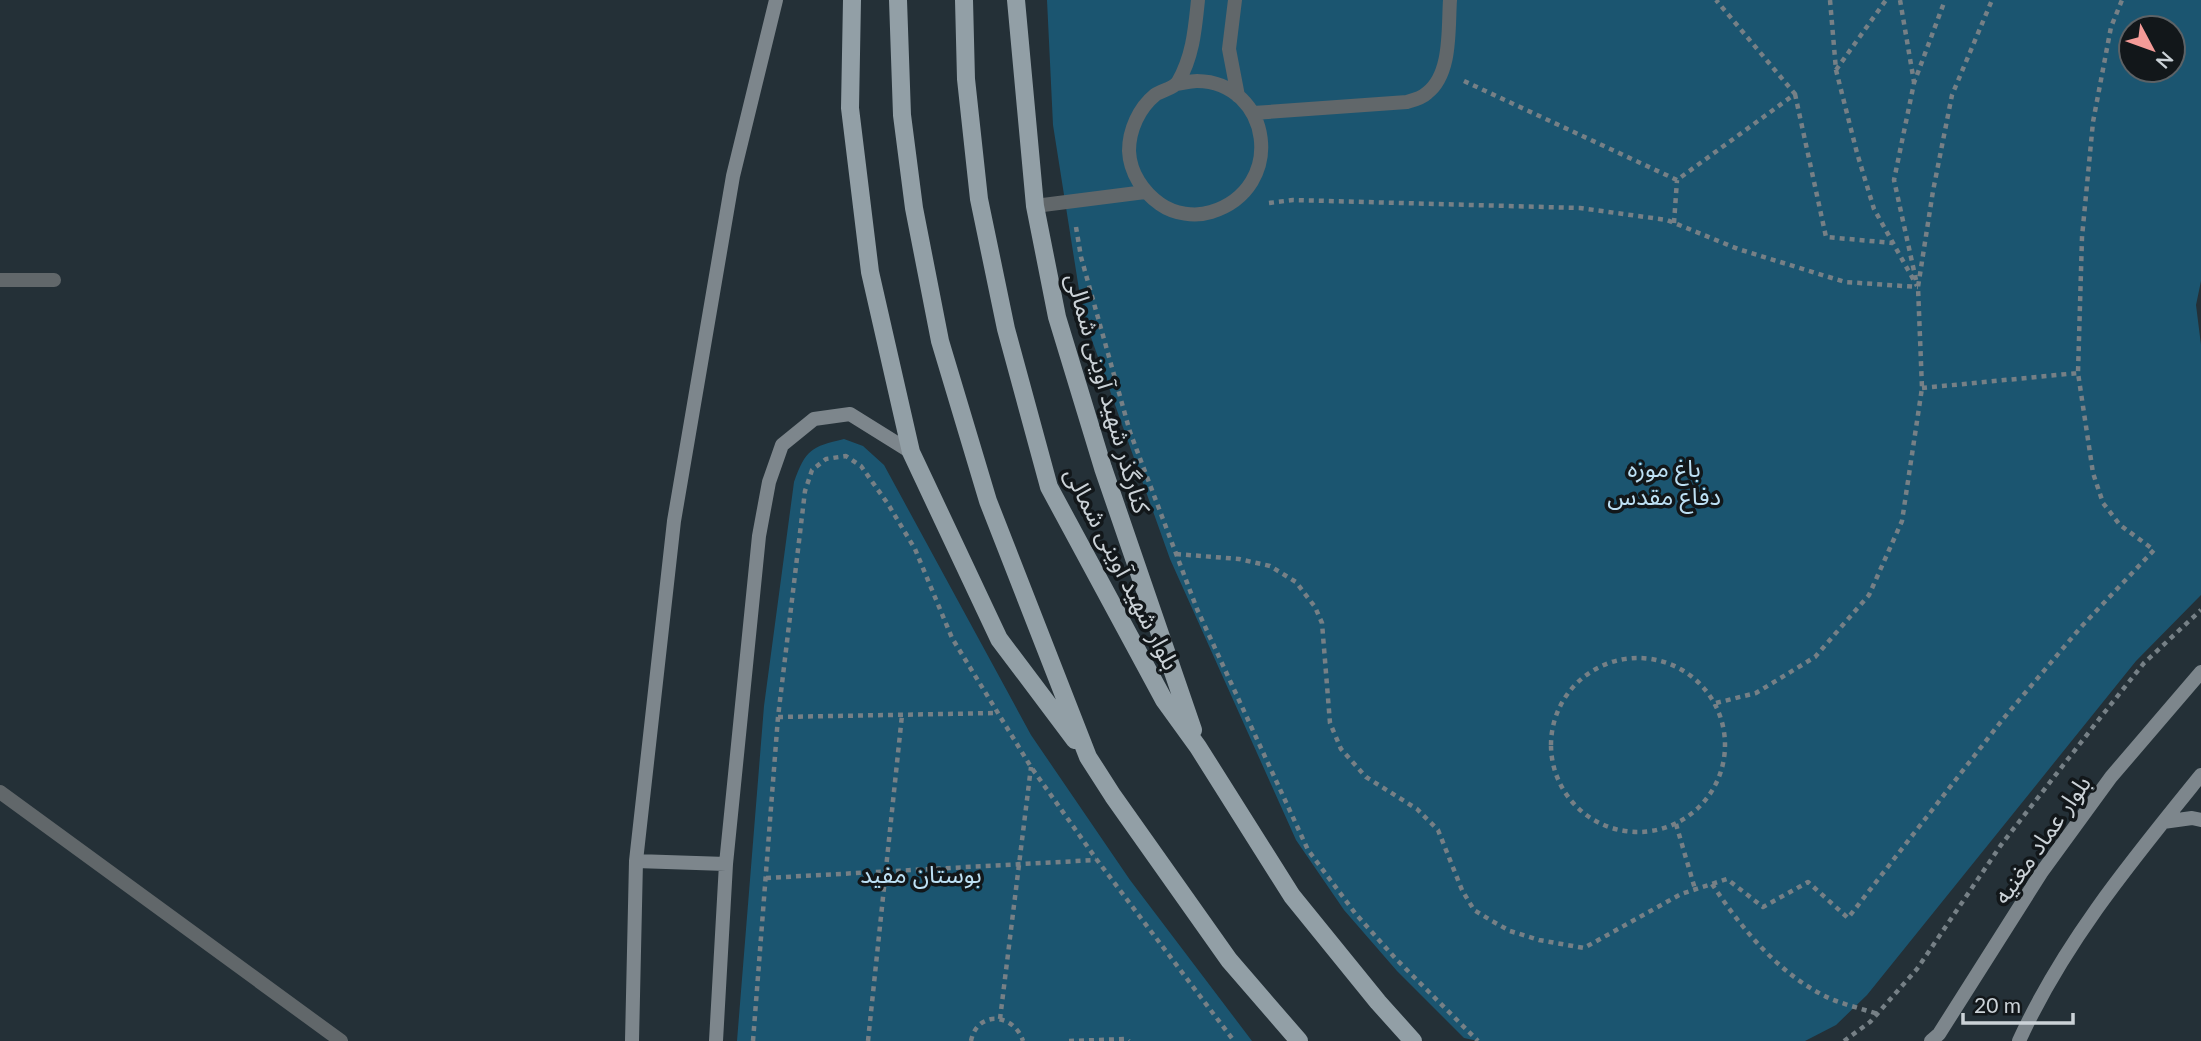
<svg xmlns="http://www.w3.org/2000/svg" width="2201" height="1041" font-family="Lato,'Noto Sans Arabic',sans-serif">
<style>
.green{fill:#1b5570;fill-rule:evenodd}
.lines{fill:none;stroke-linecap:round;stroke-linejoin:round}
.path{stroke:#768086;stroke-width:4.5;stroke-dasharray:5 5;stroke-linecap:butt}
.lane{stroke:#61676a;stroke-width:14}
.street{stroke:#61676a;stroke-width:14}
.secondary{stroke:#7d868c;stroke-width:14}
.primary{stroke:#929fa6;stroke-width:18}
.labels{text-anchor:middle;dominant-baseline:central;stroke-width:7;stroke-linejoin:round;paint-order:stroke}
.street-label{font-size:24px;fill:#cbd2d7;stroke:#12171a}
.park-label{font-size:24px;fill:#bde0f4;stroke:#12171a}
</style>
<rect width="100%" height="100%" fill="#243037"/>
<!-- green -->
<path class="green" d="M1047,0H2201V281L2196,305L2201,345V595L2136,661L1867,995L1836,1025L1805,1041H1478L1464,1038L1397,971L1344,910L1296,840L1170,559L1083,315L1053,125ZM2131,28H2173V70H2131Z
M844,439L863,446L884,465L1031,735L1130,880L1252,1041H737L764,706L794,482C806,449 811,447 844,439Z"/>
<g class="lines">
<!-- path -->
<path class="path" d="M1830,0L1836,70L1857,153L1874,209L1917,286
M1900,0L1914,82
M1836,70L1886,0
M1464,81L1677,180L1795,94L1716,0
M1795,94L1826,237L1893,243
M1269,203L1293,200L1580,208L1667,220L1738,249L1845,282L1918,287
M1674,223L1677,180
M1076,227L1081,257L1130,432L1197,609L1308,850L1355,913L1395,958L1478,1041
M1916,280L1894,180L1914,83L1945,0
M1922,388L2078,373
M1176,554L1239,559L1270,566L1296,582L1315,607L1322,623L1330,723L1341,749L1366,777L1417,809L1438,830L1462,890L1474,910L1492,921L1510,931L1539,940L1584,948L1681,894L1727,879L1763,907L1808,882L1848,918L2003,719L2081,627L2154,550L2120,525L2103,503L2093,473L2078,373L2082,237L2093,122L2111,27L2122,0
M1551 745a87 87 0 1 1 174 0a87 87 0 1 1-174 0Z
M1716,703L1756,693L1815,657L1869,595L1902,521L1922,388L1918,287L1933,191L1952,95L1992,0
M778,717L998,713
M1676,824L1695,889
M766,878L1096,860
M1712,884C1742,929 1780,976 1831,999C1846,1005 1862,1009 1878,1014
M1000,1019L1031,767
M753,1041L778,717L805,491L812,470L826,459L846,456L861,466L888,504L915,549L952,638L1031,767L1097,860L1234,1041
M868,1041L902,715
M971,1041C977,1010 1014,1013 1023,1041
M1069,1041L1127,1039L1129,1041
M1844,1041L1870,1022L1917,969L2001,845L2100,718L2144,663L2201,610"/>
<!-- lane -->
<path class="lane" d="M1235,0L1229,49L1238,96
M1176,84C1183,83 1191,81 1197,81C1271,82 1288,188 1211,212C1195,217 1174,214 1160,204C1143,192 1130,173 1129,151C1129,130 1139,108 1155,95C1162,90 1173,89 1178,82C1193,56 1195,29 1198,0
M1253,113L1407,102C1414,100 1422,98 1427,93C1452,74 1448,28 1450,0
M1035,206L1145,192"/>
<!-- street -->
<path class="street" d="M0,280H54
M0,792L341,1041"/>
<!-- secondary -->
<path class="secondary" d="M2163,822L2192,818L2201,820
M636,861L726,864
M632,1041L636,861L674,521L733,176L776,0
M716,1041L726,864L759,536L769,482L782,445L814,419L850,414L911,452
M1931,1041L1939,1034L2041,873L2111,777L2201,672
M2019,1041C2064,942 2133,859 2201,775"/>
<!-- primary -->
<path class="primary" d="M852,0L850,108L870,272L911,452L999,639L1075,740
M898,0L902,115L914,208L940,341L988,501L1088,757L1113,796L1229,960L1299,1041
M964,0L966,79L979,199L1006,329L1049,487L1164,700L1198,747L1292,896L1378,1002L1413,1041
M1016,0L1035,206L1057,317L1103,468L1193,730"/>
</g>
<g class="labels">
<!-- street labels -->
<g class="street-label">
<text transform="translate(1109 393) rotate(74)">کنارگذر شهید آوینی شمالی</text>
<text transform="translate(1123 568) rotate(63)">بلوار شهید آوینی شمالی</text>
<text transform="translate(2041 839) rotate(-55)">بلوار عماد مغنیه</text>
</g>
<!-- park labels -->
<g class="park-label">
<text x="1664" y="467">باغ موزه<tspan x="1664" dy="28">دفاع مقدس</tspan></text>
<text x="921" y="873">بوستان مفید</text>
</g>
</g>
<!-- north arrow -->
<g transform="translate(2152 49) rotate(131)"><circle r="33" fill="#12171a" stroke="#5c6266" stroke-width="2"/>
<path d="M0-5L12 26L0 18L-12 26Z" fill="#f59b98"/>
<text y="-10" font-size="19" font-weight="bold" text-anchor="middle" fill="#cbd2d7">N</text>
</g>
<!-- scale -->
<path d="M1963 1013v10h110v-10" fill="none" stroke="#cbd2d7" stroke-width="3.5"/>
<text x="1974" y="1013" font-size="21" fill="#cbd2d7" stroke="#12171a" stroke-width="5" paint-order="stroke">20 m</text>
</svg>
